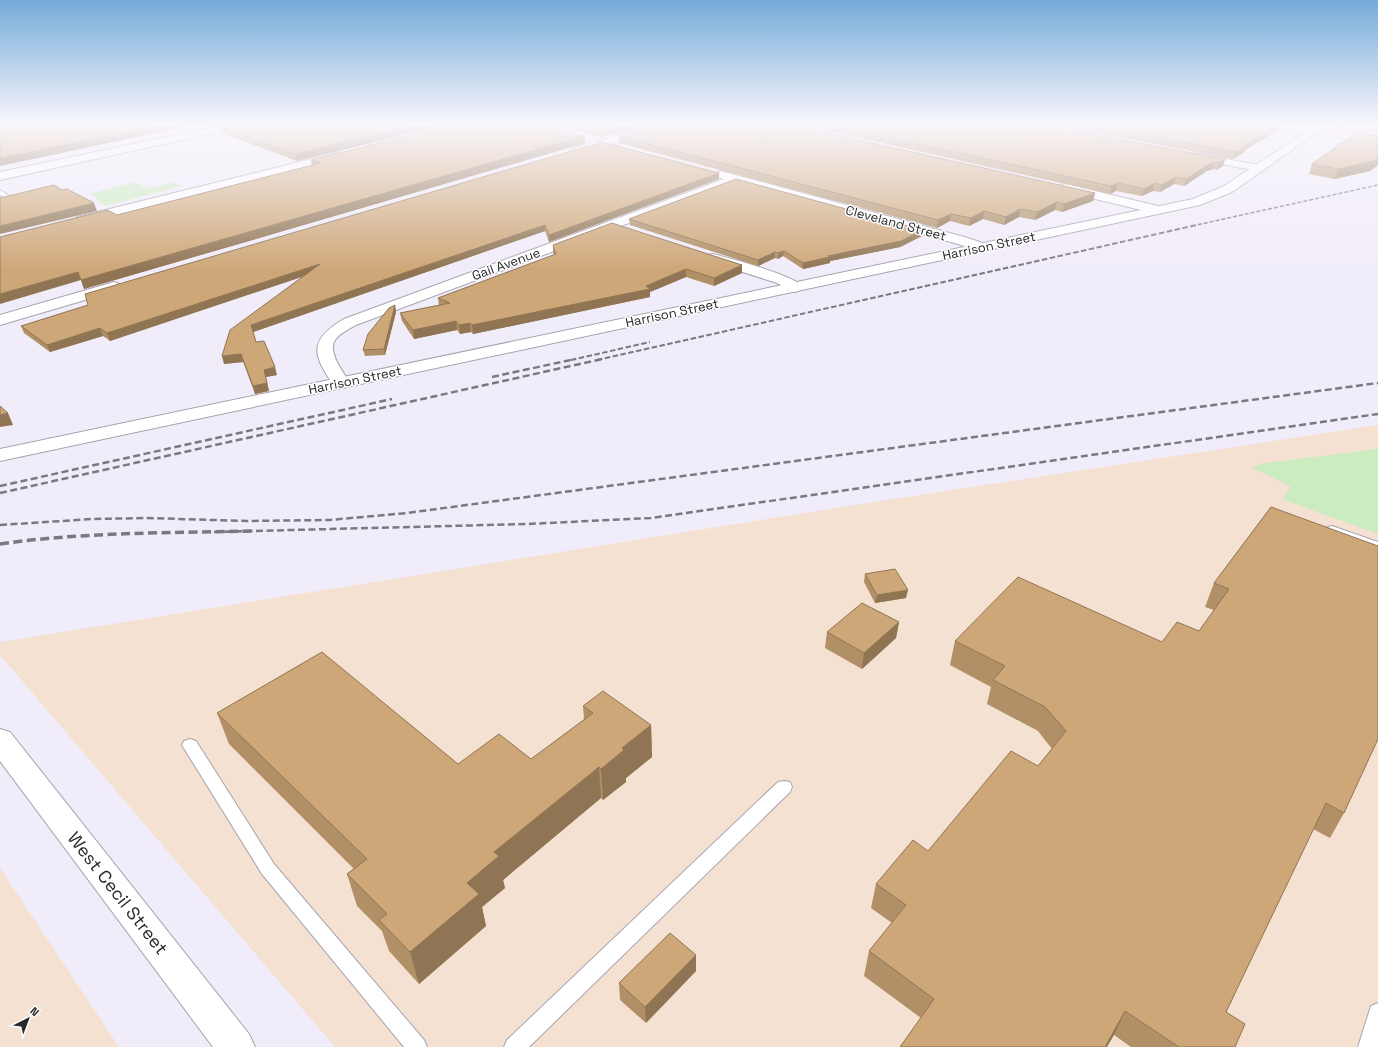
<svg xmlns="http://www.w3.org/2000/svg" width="1378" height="1047" font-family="'Space Grotesk',sans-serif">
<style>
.industrial{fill:#f5e1d1}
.green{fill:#caecc0}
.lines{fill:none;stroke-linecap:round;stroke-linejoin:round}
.lane-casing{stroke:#a7a3ae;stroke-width:2}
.street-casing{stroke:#a7a3ae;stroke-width:2}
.secondary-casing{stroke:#a7a3ae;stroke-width:2}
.lane{fill:#fff;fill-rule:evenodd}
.street{fill:#fff;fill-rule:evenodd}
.secondary{fill:#fff;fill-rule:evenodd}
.rail-far3{stroke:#7b7980;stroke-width:1.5;stroke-dasharray:4 2;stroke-linecap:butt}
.rail-far2{stroke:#7b7980;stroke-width:2;stroke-dasharray:5.5 2.5;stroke-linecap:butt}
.rail-far1{stroke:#7b7980;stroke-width:2.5;stroke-dasharray:7 3.5;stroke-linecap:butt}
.rail{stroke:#7b7980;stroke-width:3.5;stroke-dasharray:9 4.5;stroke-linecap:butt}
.wall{fill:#b19067}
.shaded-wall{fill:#907554}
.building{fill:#cea778;stroke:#907554}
.labels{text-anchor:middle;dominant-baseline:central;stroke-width:3;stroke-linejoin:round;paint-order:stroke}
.far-street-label{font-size:13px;fill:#29282c;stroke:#fff}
.near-street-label{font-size:18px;fill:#29282c;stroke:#fff}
</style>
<rect width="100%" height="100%" fill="#f1ecf9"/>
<!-- industrial -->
<path class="industrial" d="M1343,124H1378V141L1331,132Z
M1378,425V1047H335L0,655V642L854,505Z
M0,868L119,1047H0Z"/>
<!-- green -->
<path class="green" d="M135,182L147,188L174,182L183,186L105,206L99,202L96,197L89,194Z
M1378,449V534L1282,499L1291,487L1251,467L1265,463Z"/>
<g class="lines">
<!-- lane casing -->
<g class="lane-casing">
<path id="lane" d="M1331,124L1366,127L1372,124H1378L1367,131L1333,126Z
M1313,129L1378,140V144L1311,132L1310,131Z
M0,190L11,197V199H7L0,195Z
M1332,526L1378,542V550L1328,533L1326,530L1328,527Z
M190,739L196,741L274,864L424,1040L427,1047H404L262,874L182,745L184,741Z
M784,781L790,782L792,787L790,792L529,1047H504L507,1040L778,782Z
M1378,1003V1047H1358L1371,1006Z"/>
</g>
<!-- street casing -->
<g class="street-casing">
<path id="street" d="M229,124H246L241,127L0,180V172Z
M657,124H671L670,126L579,153H571L570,151L571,149Z
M1265,124C1275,122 1312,124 1318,131L1313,134L1270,127Z
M340,152L344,153L346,155L344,157L82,224L77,223L75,220L77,217Z
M1194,153L1258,165L1262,166L1264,168L1262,170L1258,171L1190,158L1188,156Z
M721,171L968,238L985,244L987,247L985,250C976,252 967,247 958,244L736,183L356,325C349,329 340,333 335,340C327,352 344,373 350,383L347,387L341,388L335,387C312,355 308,340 344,319L724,179L717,177L715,175L717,173Z
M1066,184L1162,207L1164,210L1162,213L1158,214L1062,191L1060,188L1062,185Z
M713,254C729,258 794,275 803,287L800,290L795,292L790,290L777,283L708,261L706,258L708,255Z
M114,282L119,284L122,287L119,290L0,325V315Z"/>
</g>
<!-- secondary casing -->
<g class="secondary-casing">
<path id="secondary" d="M1318,124H1329L1232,192L1200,205L0,461V449L1193,199L1224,186Z
M0,729L10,732L249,1034L255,1047H213L0,761Z"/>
</g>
<!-- lane -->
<use href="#lane" class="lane"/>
<!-- street -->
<use href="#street" class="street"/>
<!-- secondary -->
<use href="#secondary" class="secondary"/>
<!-- rail-far3 -->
<path class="rail-far3" d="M1192,226L1378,185"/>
<!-- rail-far2 -->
<path class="rail-far2" d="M571,360L650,342
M597,360L1197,225"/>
<!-- rail-far1 -->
<path class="rail-far1" d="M492,377L575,359
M0,486L392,399
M0,493L602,359
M0,525L92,519L147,518L247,521L329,520L407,513L1378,383
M214,532L527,524L651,518L1378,414"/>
<!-- rail -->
<path class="rail" d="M0,544C83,532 169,533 252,531"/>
</g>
<!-- wall -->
<path class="wall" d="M5,124H224L207,127L198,124Z
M232,124H449L297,161L222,133L220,126Z
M547,124H653L602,137Z
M797,124H1036L1225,159L1223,166L1217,170L1213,169L1207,171L1184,186L1174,184L1160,192L1153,191L1142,196L1116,191L1110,194Z
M1047,124H1280L1278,130L1245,150L1244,152L1233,159Z
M584,136L585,143L84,289L81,280L117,215L312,166L311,160Z
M619,136L1095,193L1093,201L1062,212L1055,210L1035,220L1019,217L1004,225L983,219L969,226L950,221L937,228L619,143Z
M1378,136V165L1370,171L1334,179L1309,174L1312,164Z
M719,173V179L549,242L545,231L253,332L256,342L277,375L266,377L269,391L255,394L243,362L224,364L302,277L110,341L103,336L50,352L24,333L21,326Z
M629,219L923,230L922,236L900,247L830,261V263L803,269L783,256L778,259L775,258L758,266L630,225Z
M553,245L742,265V273L714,286L686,277L650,292V297L473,334L471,332L460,334L457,330L414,339L402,321L400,313L439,305L438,298L554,255L553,253Z
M395,305L396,312L385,355L365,356L363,350Z
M1271,507L1344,813L1330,838L1313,829L1226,1012L1235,1047H1131L1114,1035L921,1018L864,976L869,951L892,923L871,908L876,884L928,851L1038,766L1052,749L1038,731L987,704L991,687L950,665L955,641L1162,642L1199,631L1214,610L1205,607L1214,583Z
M865,574L906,598L875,603L864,582Z
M899,622L896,638L862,669L825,648L827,632Z
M583,706L651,725L652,757L626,778V782L603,800L601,798L503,880L505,888L482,907L486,926L419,984L389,951L382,931L357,906L347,874L354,869L229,744L217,713L458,764L531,759L584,720Z
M696,971L646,1023L620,1000L619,983Z"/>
<!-- shaded-wall -->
<path class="shaded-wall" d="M167,124H198L0,166V158Z
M206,124H224L207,127Z
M421,124H449L297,161L295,154Z
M629,124H653L602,137V131Z
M1280,124L1278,130L1245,150L1244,152L1233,159L1236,152L1244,145Z
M584,136L585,143L84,289L81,280L0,304V294L78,272Z
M1378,158V165L1370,171L1334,179L1338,169Z
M1225,159L1223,166L1217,170L1219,162Z
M1215,162L1213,169L1207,171L1184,186L1186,179L1209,164Z
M719,173V179L549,242V235Z
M1176,177L1174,184L1160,192L1162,185Z
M1118,183L1116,191L1110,194L1111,186Z
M1155,183L1153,191L1142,196L1144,189Z
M1095,193L1093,201L1062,212L1064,204Z
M1057,202L1055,210L1035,220L1037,212Z
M94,203L97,211L0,234V226Z
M1020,209L1019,217L1004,225L1006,217Z
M984,211L983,219L969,226L971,218Z
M951,214L950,221L937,228L938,220Z
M545,225V231L253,332L251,325Z
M923,230L922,236L900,247L830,261V263L803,269V263Z
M784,251L783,256L778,259V253Z
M775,252V258L758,266V260Z
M320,264L322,270L110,341L107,333Z
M742,265V273L714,286V278Z
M686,269V277L650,292V297L473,334L472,325L646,286Z
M395,305L396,312L385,355L384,349Z
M456,321L457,330L414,339L413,330Z
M470,323L471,332L460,334L459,325Z
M100,328L103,336L50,352L47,345Z
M241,354L243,362L224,364L222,356Z
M275,367L277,375L266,377L264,370Z
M267,383L269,391L255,394L253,386Z
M8,413L13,425L0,427V415Z
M908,590L906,598L875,603L877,595Z
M899,622L896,638L862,669L864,653Z
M651,725L652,757L626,778V782L603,800L601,769L622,748Z
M599,767L601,798L503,880L505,888L482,907L486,926L419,984L410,952L467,883L494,852Z
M696,955V971L646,1023L645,1007Z
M1125,1011L1114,1035L1107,1047H1105Z"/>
<!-- building -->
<path class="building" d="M0,124H167L0,158Z
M232,124H421L295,154L220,126Z
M456,124H538L584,136L81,280L78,272L0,294V237L107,210L117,215L321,163L311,160Z
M573,124H629L602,131Z
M662,124H788L1095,193L1064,204L1057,202L1037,212L1020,209L1006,217L984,211L971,218L951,214L938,220L619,136Z
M827,124H1036L1225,159L1219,162H1215L1209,164L1186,179L1176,177L1162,185L1155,183L1144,189L1118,183L1111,186Z
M1083,124H1280L1244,145H1246L1236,152Z
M1356,133L1378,136V158L1374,161L1338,169L1312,164Z
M602,142L719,173L549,235L545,225L251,325L256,342L264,341L275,367L264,370L267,383L253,386L241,354L222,356L230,330L320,264L107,333L100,328L47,345L21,326L88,305L85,294Z
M736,179L923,230L901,241L828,256L830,257L803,263L784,251L778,253L775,252L758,260L629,219Z
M54,185L62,190L67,189L94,203L0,226V198Z
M612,223L742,265L714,278L686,269L646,286L650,289L472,325L470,323L459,325L456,321L413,330L400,313L450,303L438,298L556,254L553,245Z
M395,305L384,349L363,350L368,334L389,308Z
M0,406L8,413L0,415Z
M1271,507L1378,546V739L1344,813L1326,803L1226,1012L1245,1024L1235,1047H1179L1125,1011L1105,1047H900L934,999L869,951L906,905L876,884L913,840L928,851L1011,751L1038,766L1066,731L1045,707L993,680L1005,666L955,641L1018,577L1162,642L1177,622L1199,631L1229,589L1214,583Z
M895,569L908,590L877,595L865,574Z
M862,603L899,622L864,653L827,632Z
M322,652L458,764L499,734L531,759L593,713L583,706L603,691L651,725L622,748L624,750L601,769L599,767L494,852L499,856L467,883L479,894L410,952L379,920L387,914L347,874L367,859L217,713Z
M670,933L696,955L645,1007L619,983Z"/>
<!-- sky -->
<linearGradient id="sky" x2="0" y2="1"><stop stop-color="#75abd9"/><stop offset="0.46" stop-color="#f9f6fc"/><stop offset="1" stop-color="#f9f6fc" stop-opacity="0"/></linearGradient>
<rect width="1378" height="270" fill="url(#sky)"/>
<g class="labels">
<!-- far-street labels -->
<g class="far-street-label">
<text transform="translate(896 223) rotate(15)">Cleveland Street</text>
<text transform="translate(989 246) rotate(-12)">Harrison Street</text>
<text transform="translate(506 264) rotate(-20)">Gail Avenue</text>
<text transform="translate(672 313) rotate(-12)">Harrison Street</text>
<text transform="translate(355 380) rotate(-12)">Harrison Street</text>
</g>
<!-- near-street labels -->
<g class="near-street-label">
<text transform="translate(118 893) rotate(52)">West Cecil Street</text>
</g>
</g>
<!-- north arrow -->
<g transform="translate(28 1019) rotate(42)" stroke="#ffffff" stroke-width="3" paint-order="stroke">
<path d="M0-3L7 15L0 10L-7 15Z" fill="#29282c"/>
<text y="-6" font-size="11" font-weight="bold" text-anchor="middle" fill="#29282c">N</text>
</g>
</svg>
